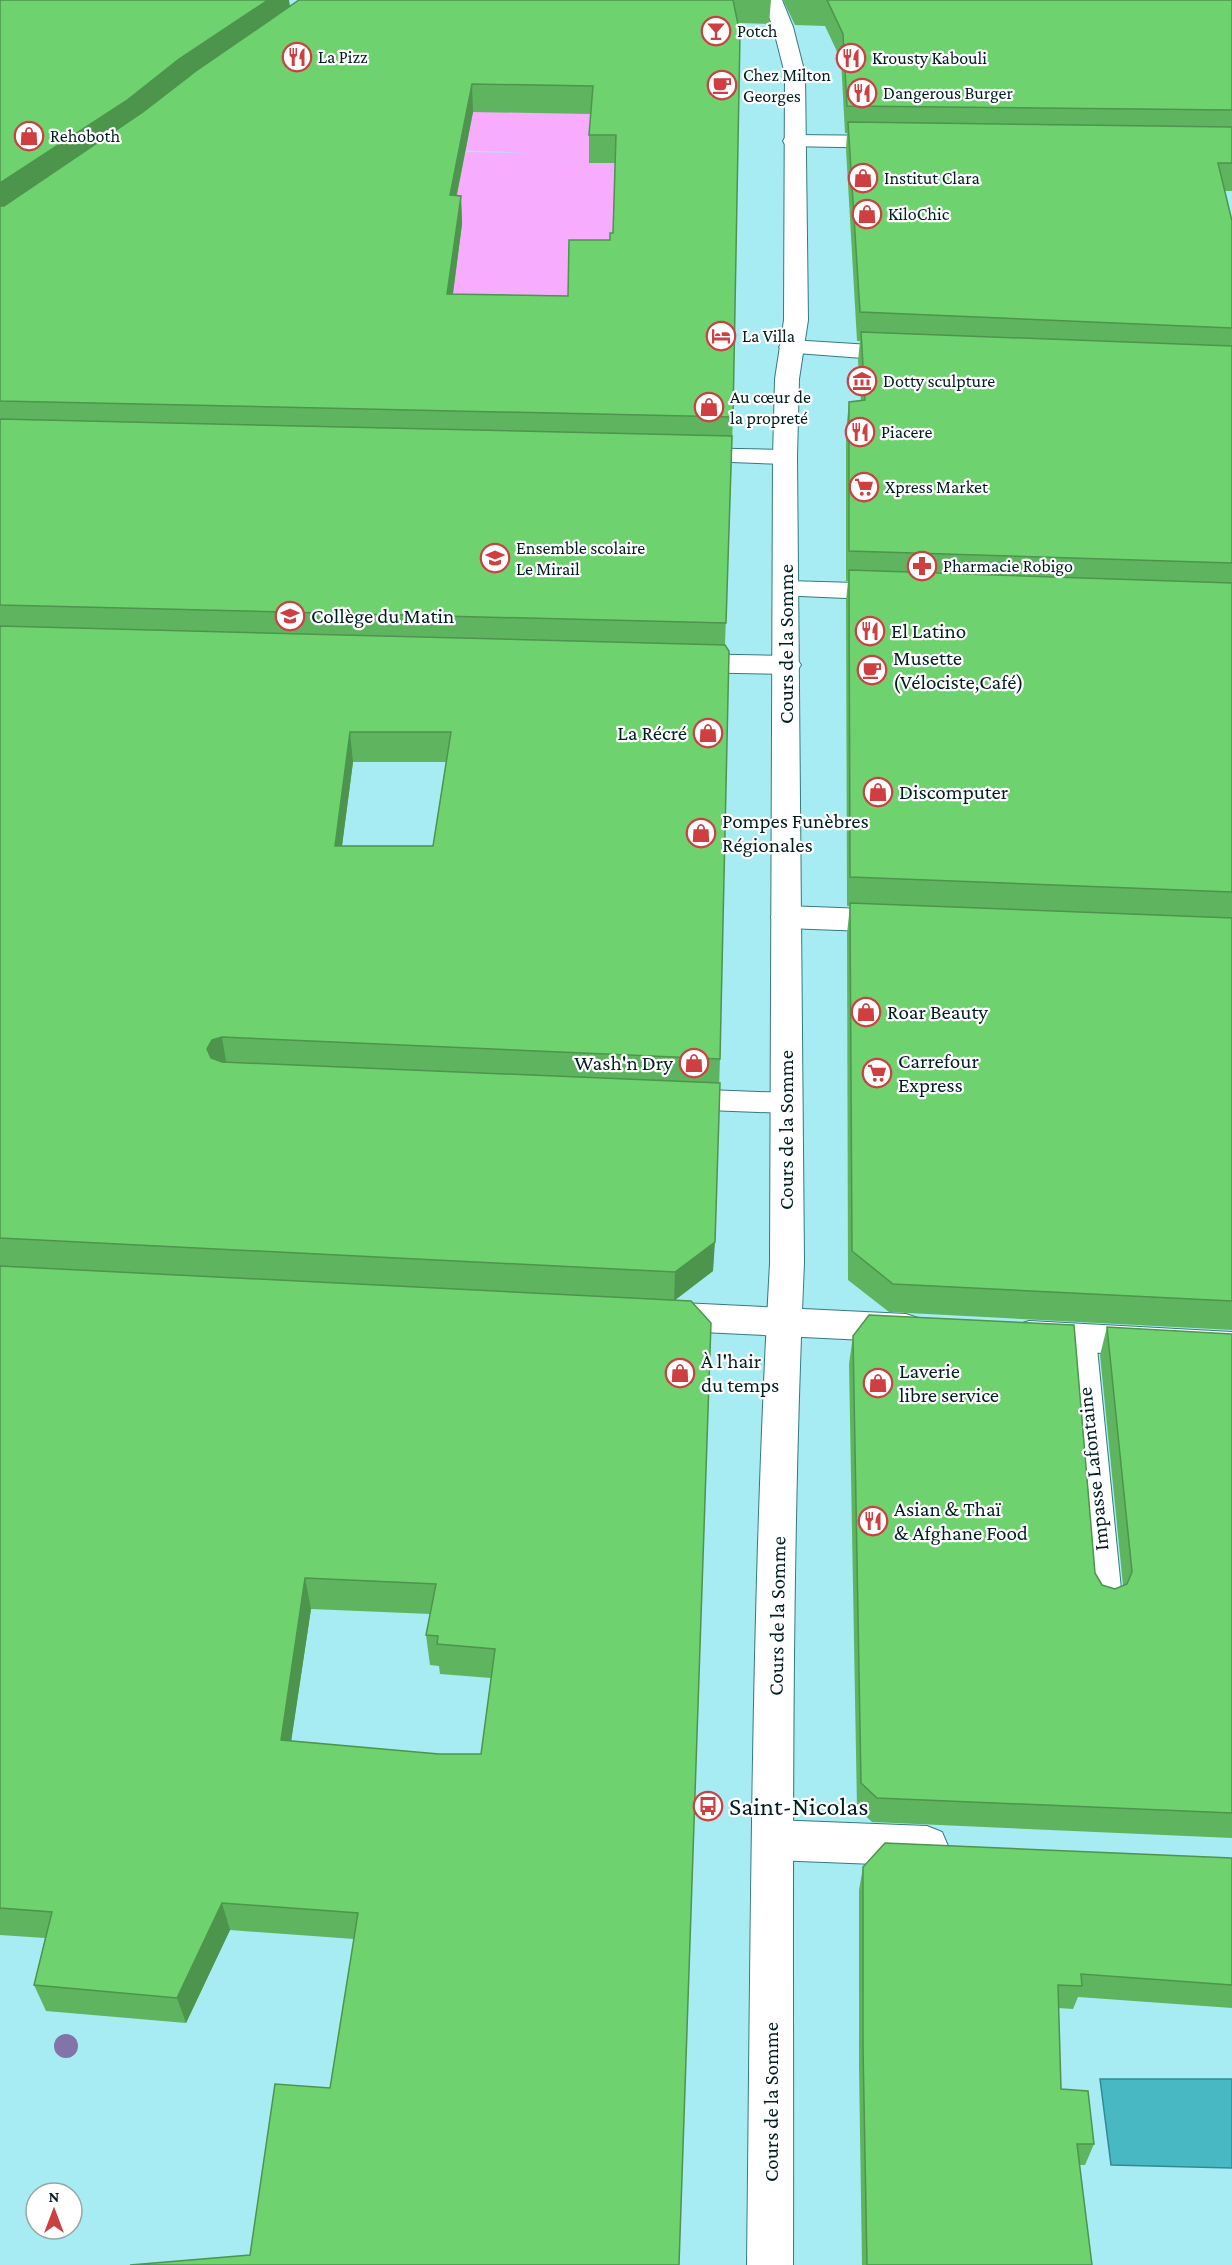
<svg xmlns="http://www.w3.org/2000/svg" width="1232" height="2265" font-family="'Crimson Pro',serif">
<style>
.green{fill:#f7acfe}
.water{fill:#48b8c2;stroke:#338a92;stroke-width:1.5}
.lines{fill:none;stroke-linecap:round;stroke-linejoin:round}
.service-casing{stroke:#357a80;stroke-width:2}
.minor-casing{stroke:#357a80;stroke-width:2}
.tertiary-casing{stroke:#357a80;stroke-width:2}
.secondary-casing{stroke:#357a80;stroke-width:2}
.service{fill:#fff;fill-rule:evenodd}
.minor{fill:#fff;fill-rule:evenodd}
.tertiary{fill:#fff;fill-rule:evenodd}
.secondary{fill:#fff;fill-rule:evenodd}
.tree{fill:#8273a9}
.wall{fill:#5fb55f;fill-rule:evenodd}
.shaded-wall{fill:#4d944d}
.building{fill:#6ed36e;stroke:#4d944d;stroke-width:1.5;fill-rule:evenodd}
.labels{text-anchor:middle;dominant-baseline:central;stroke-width:4.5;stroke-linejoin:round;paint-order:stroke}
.far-poi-label{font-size:18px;fill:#011e21;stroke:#fff;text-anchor:start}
.poi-label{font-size:21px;fill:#011e21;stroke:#fff;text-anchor:start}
.street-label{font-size:21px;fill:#011e21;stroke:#fff}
.near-poi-label{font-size:26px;fill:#011e21;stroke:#fff;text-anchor:start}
</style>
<rect width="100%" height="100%" fill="#a7ecf3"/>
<!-- green -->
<path class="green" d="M323,99L632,114L590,163H616L628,197L603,303L348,301L465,152L534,153L454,150Z"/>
<!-- water -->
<path class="water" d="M1100,2079H1232V2168L1111,2165Z"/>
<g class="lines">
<!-- service casing -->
<g class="service-casing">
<path id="service" d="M683,1089L785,1093L794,1096L798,1103L794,1110L785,1113L683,1109L674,1106L670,1099L674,1092Z
M1082,1326L1092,1330L1096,1338L1122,1599L1117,1609L1106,1613L1095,1609L1090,1599L1068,1338L1072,1330Z"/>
</g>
<!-- minor casing -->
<g class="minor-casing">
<path id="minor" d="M794,135L891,136L899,137L902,142L899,147L891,148L786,146L783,141L786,136Z
M791,340L903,347L911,349L915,354L911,359L903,361L783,352L779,347L783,342Z
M688,448L785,450L794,452L797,457L794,462L785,464L679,460L676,455L679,450Z
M787,581L891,584L900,586L904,592L900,598L891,600L778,595L774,589L778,583Z
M684,654L787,656L797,659L801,665L797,671L787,674L684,672L674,669L670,663L674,657Z
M786,906L892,910L903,913L907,921L903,929L892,932L786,928L775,924L771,917L775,910Z
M773,1820L927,1826L942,1832L948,1846L942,1860L927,1866L773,1860L758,1854L752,1840L758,1826Z"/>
</g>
<!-- tertiary casing -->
<g class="tertiary-casing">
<path id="tertiary" d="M661,1302L906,1314L918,1318L924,1328L918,1338L906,1342L661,1330L649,1326L643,1316L649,1306Z
M1029,1321L1232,1332V1360L1029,1349L1016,1345L1011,1335L1016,1325Z"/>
</g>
<!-- secondary casing -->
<g class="secondary-casing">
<path id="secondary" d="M762,0H782L793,27L805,74L808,320L799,379L797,457L804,1263C789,1597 794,1931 793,2265H747C751,1931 751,1596 770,1263L773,457L775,379L784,320L785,74L773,27Z"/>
</g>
<!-- service -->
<use href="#service" class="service"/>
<!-- minor -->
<use href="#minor" class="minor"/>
<!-- tertiary -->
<use href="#tertiary" class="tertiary"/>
<!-- secondary -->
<use href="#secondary" class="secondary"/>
</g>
<!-- trees -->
<circle class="tree" cx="66" cy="2046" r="12"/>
<!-- wall -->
<path class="wall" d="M0,0L290,6L299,0H771L769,24L738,23L733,417L725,645L720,1059L713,1271L674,1300L711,1323L250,2255L330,2088L354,1939L230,1930L186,2023L46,2011L34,1985L45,1938L0,1935ZM473,112L591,114L589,135V163H615L613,233L610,240L568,296L453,294L462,224L461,196L457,195ZM353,762H446L433,846H342ZM311,1609L430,1614L426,1635L430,1665L439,1666L440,1674L491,1678L481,1754H439L291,1741Z
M783,0H1232V191H1225L1232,221V1330L889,1312L848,1280L847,933L850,906H847L846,600L848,581H846V431L849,402L861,401L858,361L860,341H857L846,149L847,133H845L841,60L825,26L795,25Z
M1107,1327L1232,1334V1838L872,1822L857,1808L849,1364L853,1336L1095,1573L1102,1585L1115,1589L1123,1585L1100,1355Z
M1232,1858V2008L1078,1997L1073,2009L1058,2008L1061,2089L1094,2144L1085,2165H1079L1092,2265H862L859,2067V1890L863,1867Z"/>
<!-- shaded-wall -->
<path class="shaded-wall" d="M268,0H289L291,13L0,214V183L179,59Z
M472,84L473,112L451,223L450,195Z
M461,196L462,224L449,323L447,294Z
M350,732L353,762L338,876L335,846Z
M222,1037L227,1067L212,1078L207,1049L212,1040Z
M715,1242L713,1271L674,1301L675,1272Z
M305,1578L311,1609L287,1769L281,1740Z
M222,1903L230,1930L186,2023L177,1998Z"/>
<!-- building -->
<path class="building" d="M0,0H268L179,59L126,101L0,183Z
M299,0H733L740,34L733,417L0,401V206H4L143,112L196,71ZM472,84L593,86L589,135H616L613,233H610V240H569L568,296L447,294L461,196L450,195Z
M827,0H1232V110L847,106L843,34Z
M848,122L1232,127V163H1218L1232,221V328L860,312Z
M861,332L1232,346V563L849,551V402L865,400Z
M0,419L732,436L726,623L0,605Z
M849,570L1232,583V892L850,877Z
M0,626L725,645L729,651L720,1059L222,1037L212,1040L207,1049L211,1058L222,1062L720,1083L715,1242L675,1272L0,1238ZM350,732H451L433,846H335Z
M850,903L1232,918V1301L893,1284L852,1251Z
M0,1266L691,1301L711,1323L679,2265H130L250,2255L275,2084L330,2088L358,1913L222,1903L177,1998L34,1985L52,1912L0,1908ZM305,1578L436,1584L426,1635L438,1636L437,1644L495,1649L481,1754H439L281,1740Z
M869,1315L1074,1325L1095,1573L1102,1585L1115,1589L1127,1584L1132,1572L1107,1327L1232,1334V1813L877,1798L861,1783L853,1336Z
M885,1843L1232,1858V1985L1081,1974L1082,1986L1058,1985L1061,2089L1088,2091L1094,2144H1077L1092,2265H867L863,2046V1867Z"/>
<!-- icons -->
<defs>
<g id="bar-ring" transform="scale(1.5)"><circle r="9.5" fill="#fff" stroke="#ce3f42" stroke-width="1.5"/><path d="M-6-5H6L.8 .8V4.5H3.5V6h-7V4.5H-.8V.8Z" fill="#ce3f42"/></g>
<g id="restaurant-ring" transform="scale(1.5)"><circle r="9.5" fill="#fff" stroke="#ce3f42" stroke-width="1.5"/><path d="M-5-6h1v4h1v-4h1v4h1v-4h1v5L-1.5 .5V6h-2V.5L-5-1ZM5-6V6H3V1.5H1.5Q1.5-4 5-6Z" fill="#ce3f42"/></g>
<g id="cafe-ring" transform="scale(1.5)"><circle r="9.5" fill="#fff" stroke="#ce3f42" stroke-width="1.5"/><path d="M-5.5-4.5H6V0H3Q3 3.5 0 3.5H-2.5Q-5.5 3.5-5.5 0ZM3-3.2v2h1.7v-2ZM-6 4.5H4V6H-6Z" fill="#ce3f42"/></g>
<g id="shop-ring" transform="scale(1.5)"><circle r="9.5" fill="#fff" stroke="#ce3f42" stroke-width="1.5"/><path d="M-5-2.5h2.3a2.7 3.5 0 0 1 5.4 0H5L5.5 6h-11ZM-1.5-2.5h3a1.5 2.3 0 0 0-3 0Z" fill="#ce3f42"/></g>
<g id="hotel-ring" transform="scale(1.5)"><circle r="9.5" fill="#fff" stroke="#ce3f42" stroke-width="1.5"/><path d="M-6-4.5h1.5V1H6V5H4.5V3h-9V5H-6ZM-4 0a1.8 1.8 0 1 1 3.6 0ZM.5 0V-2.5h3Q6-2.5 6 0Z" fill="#ce3f42"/></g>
<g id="museum-ring" transform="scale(1.5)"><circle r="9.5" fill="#fff" stroke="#ce3f42" stroke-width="1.5"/><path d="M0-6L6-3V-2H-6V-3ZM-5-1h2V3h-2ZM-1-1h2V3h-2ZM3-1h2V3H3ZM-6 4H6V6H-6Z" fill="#ce3f42"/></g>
<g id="supermarket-ring" transform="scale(1.5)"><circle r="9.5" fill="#fff" stroke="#ce3f42" stroke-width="1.5"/><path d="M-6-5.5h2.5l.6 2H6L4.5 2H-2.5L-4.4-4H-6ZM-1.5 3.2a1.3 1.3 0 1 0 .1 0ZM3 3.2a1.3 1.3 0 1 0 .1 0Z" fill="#ce3f42"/></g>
<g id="school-ring" transform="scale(1.5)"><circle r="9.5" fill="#fff" stroke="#ce3f42" stroke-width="1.5"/><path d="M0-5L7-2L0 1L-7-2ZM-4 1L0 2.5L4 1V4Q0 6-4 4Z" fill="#ce3f42"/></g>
<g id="pharmacy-ring" transform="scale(1.5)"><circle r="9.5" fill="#fff" stroke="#ce3f42" stroke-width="1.5"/><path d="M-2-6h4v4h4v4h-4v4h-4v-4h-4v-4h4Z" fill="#ce3f42"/></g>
<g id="bus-ring" transform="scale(1.5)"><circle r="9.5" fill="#fff" stroke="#ce3f42" stroke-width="1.5"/><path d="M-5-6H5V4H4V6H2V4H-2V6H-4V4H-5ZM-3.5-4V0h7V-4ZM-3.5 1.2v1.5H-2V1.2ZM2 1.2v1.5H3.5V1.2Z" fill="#ce3f42"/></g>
</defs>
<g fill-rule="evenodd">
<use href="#bar-ring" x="716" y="31"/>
<use href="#restaurant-ring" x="297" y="57"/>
<use href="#restaurant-ring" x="851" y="58"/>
<use href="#cafe-ring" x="722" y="85"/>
<use href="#restaurant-ring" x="862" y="93"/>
<use href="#shop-ring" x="29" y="136"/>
<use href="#shop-ring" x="863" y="178"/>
<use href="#shop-ring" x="867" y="214"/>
<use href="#hotel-ring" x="721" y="336"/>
<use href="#museum-ring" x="862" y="381"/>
<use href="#shop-ring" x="709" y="407"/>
<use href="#restaurant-ring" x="860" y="432"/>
<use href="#supermarket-ring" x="864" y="487"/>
<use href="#school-ring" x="495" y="558"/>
<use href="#pharmacy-ring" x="922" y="566"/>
<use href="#school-ring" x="290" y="616"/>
<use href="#restaurant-ring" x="870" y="631"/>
<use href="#cafe-ring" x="872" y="670"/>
<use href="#shop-ring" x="708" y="733"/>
<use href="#shop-ring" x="878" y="792"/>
<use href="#shop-ring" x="701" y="833"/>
<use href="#shop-ring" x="866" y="1012"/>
<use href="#shop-ring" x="694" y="1063"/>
<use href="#supermarket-ring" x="877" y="1073"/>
<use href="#shop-ring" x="680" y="1373"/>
<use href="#shop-ring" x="878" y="1383"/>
<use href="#restaurant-ring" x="873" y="1521"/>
<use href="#bus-ring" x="708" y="1806"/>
</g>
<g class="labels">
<!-- far-poi labels -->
<g class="far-poi-label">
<text x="737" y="31">Potch</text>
<text x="318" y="57">La Pizz</text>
<text x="872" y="58">Krousty Kabouli</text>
<text x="743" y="75">Chez Milton<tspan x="743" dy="21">Georges</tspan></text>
<text x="883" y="93">Dangerous Burger</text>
<text x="50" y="136">Rehoboth</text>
<text x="884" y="178">Institut Clara</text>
<text x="888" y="214">KiloChic</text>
<text x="742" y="336">La Villa</text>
<text x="883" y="381">Dotty sculpture</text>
<text x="730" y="397">Au cœur de<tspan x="730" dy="21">la propreté</tspan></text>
<text x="881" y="432">Piacere</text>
<text x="885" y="487">Xpress Market</text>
<text x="516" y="548">Ensemble scolaire<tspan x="516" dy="21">Le Mirail</tspan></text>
<text x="943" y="566">Pharmacie Robigo</text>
</g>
<!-- poi labels -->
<g class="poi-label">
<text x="311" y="616">Collège du Matin</text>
<text x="891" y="631">El Latino</text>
<text x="893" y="658">Musette<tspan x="893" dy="24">(Vélociste,Café)</tspan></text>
<text x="687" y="733" text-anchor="end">La Récré</text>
<text x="899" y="792">Discomputer</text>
<text x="722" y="821">Pompes Funèbres<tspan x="722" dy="24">Régionales</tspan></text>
<text x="887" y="1012">Roar Beauty</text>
<text x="898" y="1061">Carrefour<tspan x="898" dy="24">Express</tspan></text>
<text x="673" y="1063" text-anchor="end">Wash'n Dry</text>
<text x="701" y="1361">À l'hair<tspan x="701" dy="24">du temps</tspan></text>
<text x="899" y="1371">Laverie<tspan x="899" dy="24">libre service</tspan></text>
<text x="894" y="1509">Asian &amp; Thaï<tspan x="894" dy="24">&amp; Afghane Food</tspan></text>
</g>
<!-- street labels -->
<g class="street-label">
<text transform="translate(786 644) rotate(-90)">Cours de la Somme</text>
<text transform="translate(786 1130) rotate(-90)">Cours de la Somme</text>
<text transform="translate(1093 1469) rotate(-96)">Impasse Lafontaine</text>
<text transform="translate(777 1616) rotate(-89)">Cours de la Somme</text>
<text transform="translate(771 2102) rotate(-90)">Cours de la Somme</text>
</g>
<!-- near-poi labels -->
<g class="near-poi-label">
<text x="729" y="1806">Saint-Nicolas</text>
</g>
</g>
<!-- north arrow -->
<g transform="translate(54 2211)"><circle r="28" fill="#ffffff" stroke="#99a5a6" stroke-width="1.5"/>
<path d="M0-4.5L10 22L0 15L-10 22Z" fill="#ce3f42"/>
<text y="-9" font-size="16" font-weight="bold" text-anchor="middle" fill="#011e21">N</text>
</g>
</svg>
